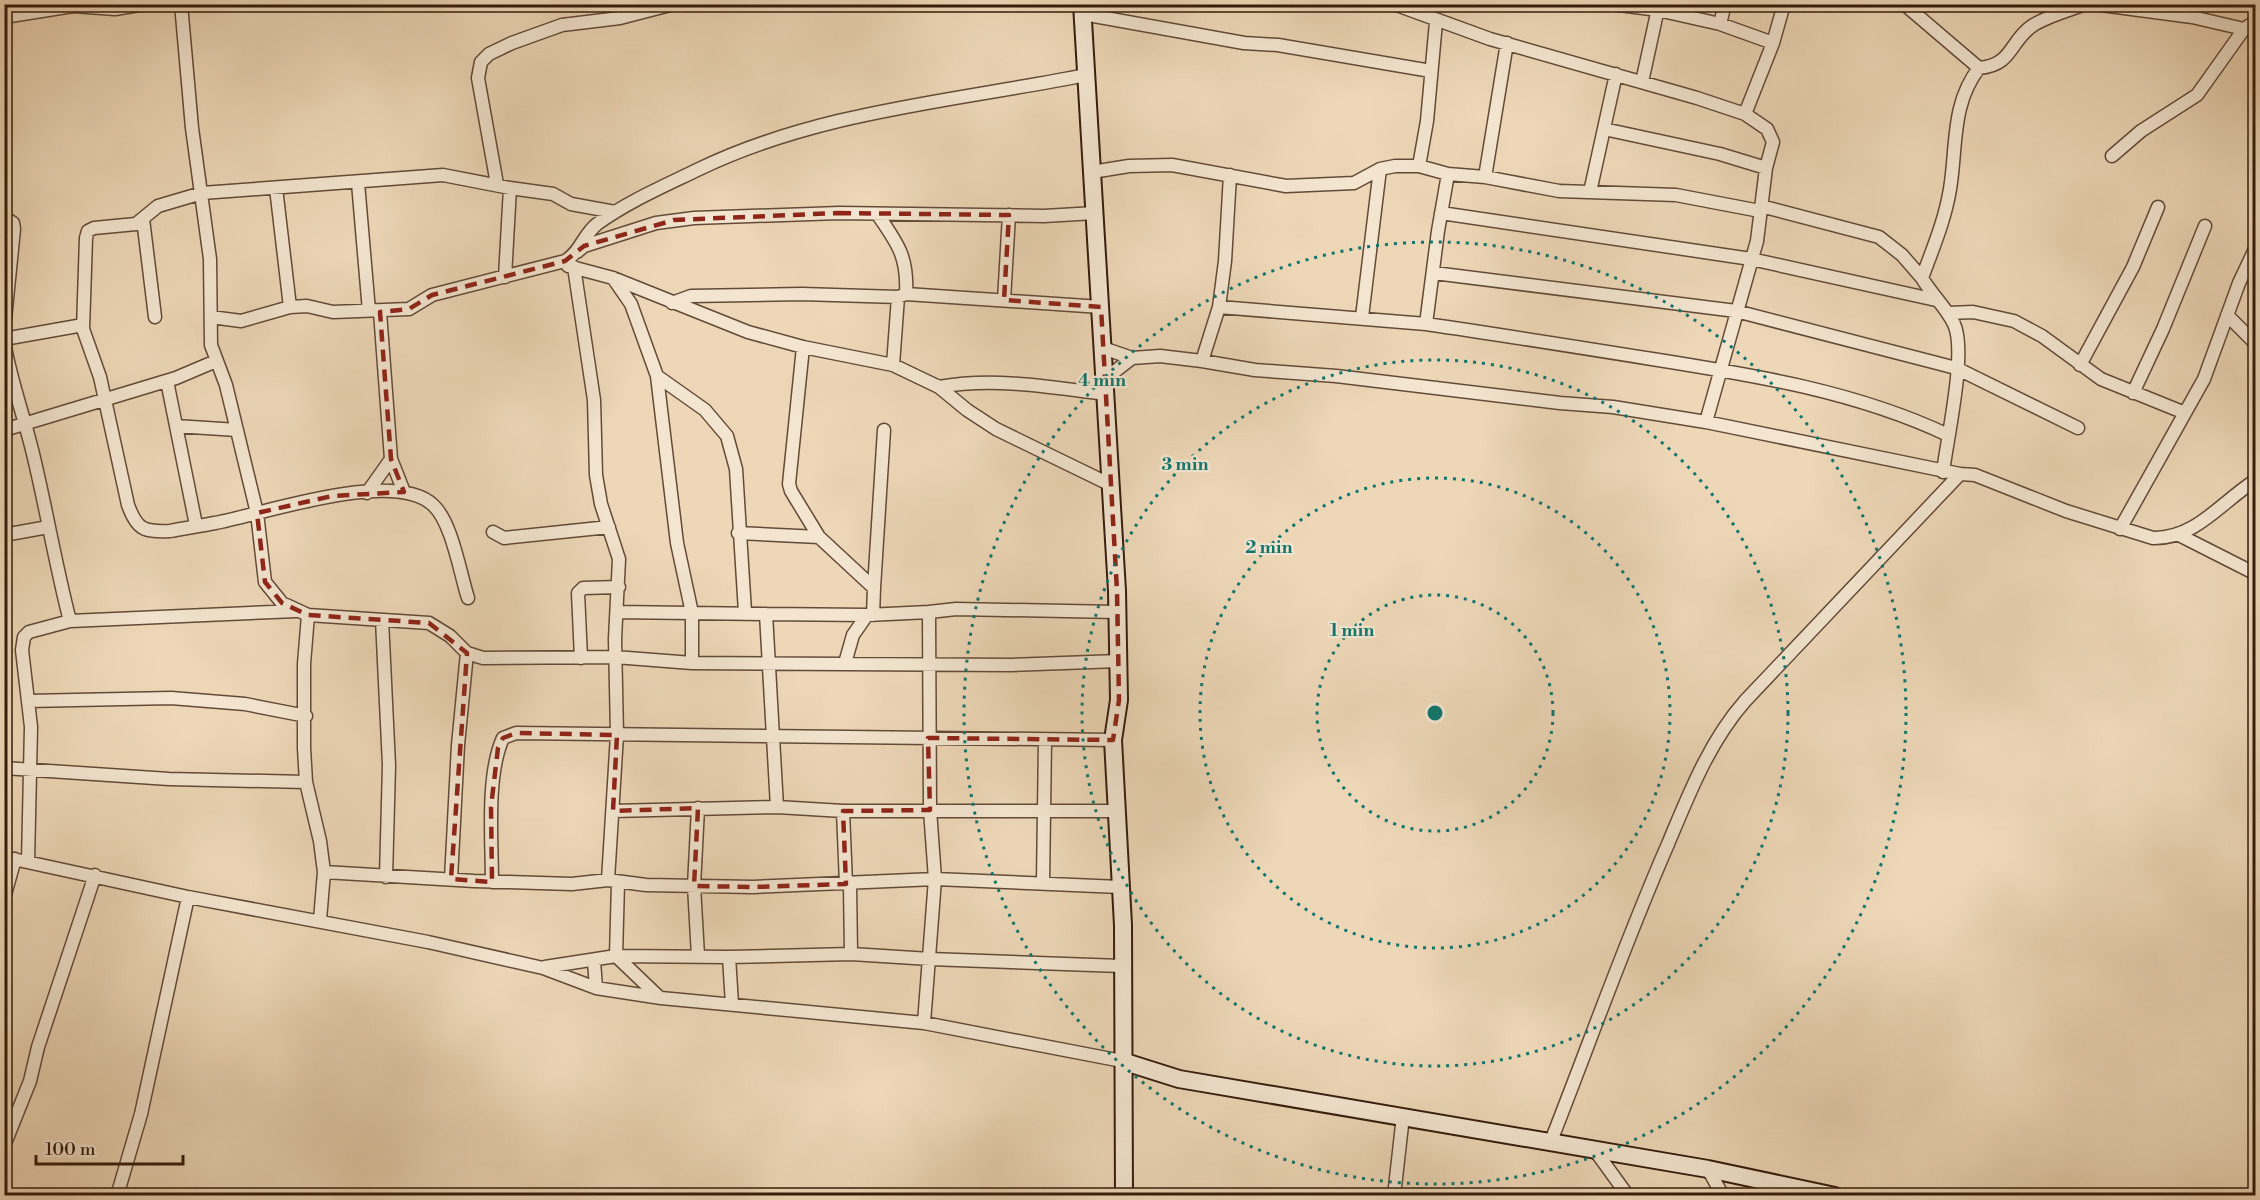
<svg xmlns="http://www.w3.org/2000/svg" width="2260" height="1200" font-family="'Libre Bodoni',serif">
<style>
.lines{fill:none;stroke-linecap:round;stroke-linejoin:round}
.street-casing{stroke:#634b38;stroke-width:15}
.secondary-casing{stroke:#351c0d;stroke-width:20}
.street{stroke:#f3e5d0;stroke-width:12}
.secondary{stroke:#f3e5d0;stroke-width:16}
.marked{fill:none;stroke:#8f2418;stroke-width:4.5;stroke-dasharray:12 8;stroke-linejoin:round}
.ring{fill:none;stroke:#0f766e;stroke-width:3;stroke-dasharray:3 6}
.centre{fill:#0f766e;stroke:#f3e5d0;stroke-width:3}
.ring-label{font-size:18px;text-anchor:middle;font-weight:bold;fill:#0f766e;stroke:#f3e5d0;stroke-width:4.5;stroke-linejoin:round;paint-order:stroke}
</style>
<rect width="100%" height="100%" fill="#edd7b7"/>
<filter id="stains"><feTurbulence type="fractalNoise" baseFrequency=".00333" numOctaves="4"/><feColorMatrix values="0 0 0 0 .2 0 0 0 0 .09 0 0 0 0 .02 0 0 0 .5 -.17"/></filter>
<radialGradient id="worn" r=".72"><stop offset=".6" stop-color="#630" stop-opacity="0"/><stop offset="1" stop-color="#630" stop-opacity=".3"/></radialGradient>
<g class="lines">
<!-- street casing -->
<g class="street-casing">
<path id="street" d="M181,4L192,128L210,259L211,345L226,385L257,513L265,582L282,603L308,615L429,623L450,636L467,653L483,658L615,657L692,663L1011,665L1119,661
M1394,4L1490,39L1697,98L1745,114L1767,129L1773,142L1766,168L1757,241L1706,422L1960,474
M1612,4L1658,10L1720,24L1725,4
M1904,4L1979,68
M2094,4L2192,17L2244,29
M1083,14L1244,43L1278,45L1431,71
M4,17L73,6L115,9L145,4
M1720,24L1773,43
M1642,82L1659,4
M1745,114L1773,43L1784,4
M1604,129L1720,154L1766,168
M2112,156L2141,131L2197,95L2244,29L2256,21
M1419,166L1427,121L1436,22
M1092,172L1129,166L1172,165L1286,186L1354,183L1380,169L1395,166H1419L1448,174
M1485,177L1559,191L1676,195L1760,211
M358,183L369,311
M497,184L478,78L481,62L489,54L512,43L562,25L620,18L674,4
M276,188L290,307
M510,188L553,194L571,204L615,212
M1590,192L1616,74
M1761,206L1879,237L1902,255L1922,278
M1441,213L1751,259L1936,300
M878,215C898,244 908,257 906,294
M4,217L13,223L14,229L4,329
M143,219L155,317
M577,252L584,246L656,223L694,218L839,213L1044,216L1095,213
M568,266L613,278L748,332L803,347L893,365L939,387L967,410L996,429L1109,484
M574,267L594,400L596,475L601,504L619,559L615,639L617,735L608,880
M1434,273L1736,311L1956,368L2078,428
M613,278L631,304L657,376L677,543L692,613V663
M1004,300L1009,215
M672,303L691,296L802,294L898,297L906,294L1101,307
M1219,307L1225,261L1230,175
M380,312L391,459L404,492
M1948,313L1973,312L2014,321L2042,336L2101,379L2185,413
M2227,315L2256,344
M211,317L241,321L290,307L307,306L333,312L409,309L432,295L565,261C580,253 583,235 597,224C627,202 664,186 697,170C818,111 956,101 1086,75
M1362,317L1380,169
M1426,324C1502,335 1577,347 1652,359C1753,375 1855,391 1948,435
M4,339L83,325
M4,342C11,382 25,419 34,458C47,513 56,567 70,621
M803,347L789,484L791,491L819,537
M1103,348L1132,358L1160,356L1202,361L1219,307L1426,324L1438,231L1448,174L1485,177L1507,43
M1202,361L1255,370L1336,376L1560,403L1613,407L1706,422
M893,365L898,297
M2080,365L2133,267L2158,207
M657,376L705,410L727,436L736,469L745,612
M1105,379L1132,358
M167,381L196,525
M939,387C994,377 1050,387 1105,394
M2133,393L2163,329L2205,226
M176,426L237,430
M4,430L176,378L216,361
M1943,472C1947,439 1967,352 1954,324C1946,307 1931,294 1922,278C1933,248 1945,220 1950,189C1957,147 1951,104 1979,68C2013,65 2009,42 2032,26C2047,16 2068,11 2085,4
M367,493L391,459
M2120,529L2204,379L2239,283L2256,247
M493,532L504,538L609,527
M738,533L819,537L874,588L873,615
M4,535L48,527
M2179,535L2256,574
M874,588L884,430
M468,598C460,573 452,522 433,505C393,468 264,514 215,523C200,526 185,528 170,531C144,532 137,530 128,505L100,377L83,329L86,238L88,231L94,228L136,224L158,206L202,193L443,175L510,188L505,277
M617,612L766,614L777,807
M766,614L867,615L929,612
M308,615L304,664V748L306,782L320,841L324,872L320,920
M382,620L389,765L386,877
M581,658L578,593L583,588L619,587
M845,663L853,635L867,615
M28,701L171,698L245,704L306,716
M4,768L169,779L306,782
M613,811L777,807L843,811H1117
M843,811L846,884
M4,857L188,897L428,942L543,968L596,988L661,998L924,1023L1122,1061
M28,862L31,727L22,650L24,637L29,632L70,621L296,611
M324,872L474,881L572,884L608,880L646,885L753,887L935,879L1120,887
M451,879L458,745L467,653
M492,882C492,841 486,775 503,738L516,733L1113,740
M618,883L616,956L660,998
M1043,883L1045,740
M850,885L851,954
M4,898L15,859
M698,956L694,886L698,808
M729,957L732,1004
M594,961L596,988
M545,967L616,956L729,957L851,954L930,959L1121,966
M924,1023L935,879L930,810L929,612L956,609L1117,612
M1551,1141C1590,1042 1625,942 1668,844C1689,794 1709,742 1745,701L1960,474L1975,475L2066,511L2153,538C2196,539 2222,501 2256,480
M4,1146L30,1081L38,1047L95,875
M1594,1149L1628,1196
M1708,1169L1723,1196
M117,1196L141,1114L188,897
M1394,1196L1403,1116"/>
</g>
<!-- secondary casing -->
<g class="secondary-casing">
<path id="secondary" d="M1082,4L1117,591L1119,700L1113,740L1123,925L1124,1196
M1122,1061L1179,1079L1708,1169L1835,1196"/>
</g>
<!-- street -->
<use href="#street" class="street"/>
<!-- secondary -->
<use href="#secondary" class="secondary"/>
</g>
<!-- marked area -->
<path class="marked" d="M839,213L1009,215L1004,300L1101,307L1117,591L1119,700L1113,740L928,738L930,810L843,811L846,884L753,887L694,886L698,808L613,811L617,735L516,733L503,738L498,748L491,807L492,882L451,879L467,653L429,623L308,615L282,603L265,582L257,513L332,496L404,492L391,459L380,312L409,309L432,295L565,261L584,246L674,220Z"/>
<!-- distance rings -->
<g class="ring">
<circle cx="1435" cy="713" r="118"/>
<circle cx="1435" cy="713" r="235"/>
<circle cx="1435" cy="713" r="353"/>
<circle cx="1435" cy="713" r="471"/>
</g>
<circle cx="1435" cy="713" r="9" class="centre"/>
<g class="ring-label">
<text x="1102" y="386">4 min</text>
<text x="1185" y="470">3 min</text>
<text x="1269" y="553">2 min</text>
<text x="1352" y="636">1 min</text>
</g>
<!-- margin -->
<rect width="2260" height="1200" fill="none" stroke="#edd7b7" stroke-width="24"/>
<rect x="6" y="6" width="2248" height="1188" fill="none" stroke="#351c0d" stroke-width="3"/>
<rect x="12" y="12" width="2236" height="1176" fill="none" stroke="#351c0d" stroke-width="1.5"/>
<!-- scale -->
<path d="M36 1155v9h147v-9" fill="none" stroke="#351c0d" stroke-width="3"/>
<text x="45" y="1155" font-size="18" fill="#351c0d" stroke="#f3e5d0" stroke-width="4.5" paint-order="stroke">100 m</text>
<rect width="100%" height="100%" filter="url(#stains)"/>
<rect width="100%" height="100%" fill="url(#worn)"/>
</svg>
